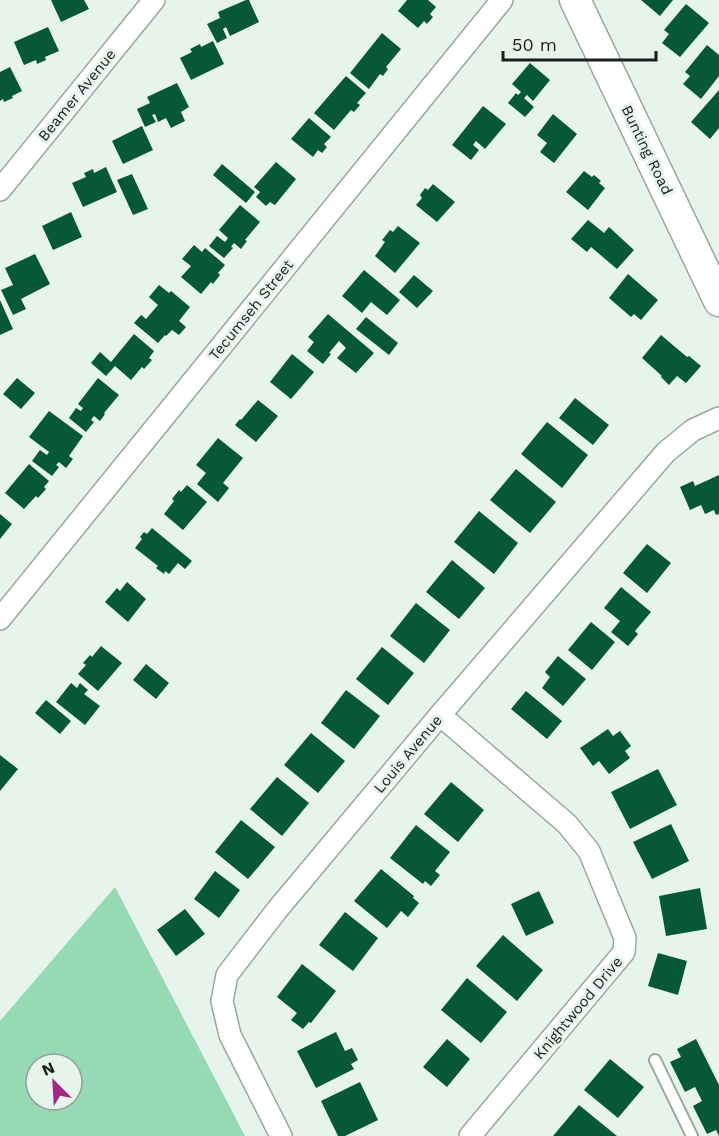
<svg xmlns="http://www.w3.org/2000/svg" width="719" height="1136" font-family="'Work Sans',sans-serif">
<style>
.green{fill:#95dab5;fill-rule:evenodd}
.building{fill:#065839}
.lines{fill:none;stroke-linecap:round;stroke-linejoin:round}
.service-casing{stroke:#9aa7a0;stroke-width:14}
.minor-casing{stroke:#9aa7a0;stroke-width:24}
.secondary-casing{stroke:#9aa7a0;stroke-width:33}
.service{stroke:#fff;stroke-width:10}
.minor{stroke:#fff;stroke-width:21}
.secondary{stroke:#fff;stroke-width:30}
.labels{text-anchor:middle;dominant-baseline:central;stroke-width:6;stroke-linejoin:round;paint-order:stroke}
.street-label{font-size:15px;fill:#1a1f1d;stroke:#e6f4ec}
</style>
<rect width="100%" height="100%" fill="#e6f4ec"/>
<!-- green -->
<path class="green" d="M115,887L245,1136H0V1021ZM36,1064H72V1100H36Z"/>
<!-- building -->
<path class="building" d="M51,0H84L89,9L61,22Z
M246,0H249L259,22L230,36L226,27L223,29L227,38L217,43L207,24L220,18L218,12Z
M407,0H428L436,7L430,14L433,17L427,24L424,21L418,28L398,11Z
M641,0H673L660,16Z
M686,4L709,23L680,57L662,43L669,34L664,30Z
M48,27L59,51L45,57L46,60L37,64L36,60L24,65L14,42Z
M382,33L401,49L386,67L388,69L383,76L380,74L369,89L350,73Z
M213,41L224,64L191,80L180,58L192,52L190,49L200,44L201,47Z
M707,45L719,55V76L701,99L683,84L690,76L685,72Z
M530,63L550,80L533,101L527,95L524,98L534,107L525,117L508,103L516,93L518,95L521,92L512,84Z
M10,67L22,91L12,96L13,98L4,102L3,99L0,101V72Z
M346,76L366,93L357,103L360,105L354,112L351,110L334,130L314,113Z
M177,83L189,107L181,112L185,121L171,128L166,118L158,122L155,114L152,115L156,122L145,127L137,109L150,103L147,97Z
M719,90V128L710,139L691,122Z
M483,106L506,124L485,149L476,141L473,145L479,150L471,160L452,145Z
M553,114L577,134L554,163L540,152L547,143L537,135Z
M309,118L331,137L324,144L327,147L322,153L318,150L313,157L291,139Z
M142,126L153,150L123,164L112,141Z
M276,162L296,179L275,205L270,202L266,206L256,197L260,192L254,187Z
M222,164L255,192L246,203L213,175Z
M106,167L117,192L83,207L72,183L86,177L84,173L93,169L94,173Z
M584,171L592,177L594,175L601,181L599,183L605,188L588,210L566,192Z
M132,174L148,209L133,215L117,180Z
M433,184L455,202L437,222L416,205L422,198L420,195L425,188L428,190Z
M240,205L260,222L245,240L247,241L241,249L234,243L231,247L233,248L224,258L209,246L217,236L225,242L228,238L219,230Z
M71,212L82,237L53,250L42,226Z
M588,220L604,233L609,227L634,250L617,269L591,247L587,252L571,239Z
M398,226L420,243L395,273L375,256L385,242L382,240L390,230L393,232Z
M194,245L202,252L205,248L225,265L218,273L220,275L213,284L211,282L201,294L181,277L191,266L182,259Z
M35,254L50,284L21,299L26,309L13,315L1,290L13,285L5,268Z
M364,270L400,300L387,315L371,302L362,313L342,296Z
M628,274L658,300L641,320L634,314L631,317L609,298Z
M414,275L433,291L417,308L399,292Z
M159,285L169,293L171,291L190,307L179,321L186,327L179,335L172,330L166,336L165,335L158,343L134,323L141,315L146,319L158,305L149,297Z
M0,300L13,329L0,335Z
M328,314L374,353L356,373L337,358L346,348L339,341L329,353L331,354L323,364L307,351L314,342L308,337Z
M366,317L398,343L389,355L356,329Z
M134,334L154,351L149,358L152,360L144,369L142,367L131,380L115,366L106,376L91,363L100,352L111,362Z
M661,335L687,357L689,356L701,366L686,383L677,376L669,385L661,377L662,376L642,358Z
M292,354L314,372L291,399L270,382Z
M17,378L35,393L21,409L3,394Z
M98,378L119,395L104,413L105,414L100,421L94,416L91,420L94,422L86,432L69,418L76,408L81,411L83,408L78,404Z
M575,398L609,425L593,445L559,418Z
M258,400L278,416L256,442L235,425L240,419L241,420Z
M49,411L83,436L69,456L73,459L66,468L59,462L56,465L59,467L52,476L32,461L40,450L47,455L49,452L29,437Z
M547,422L588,455L562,488L521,454Z
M218,438L243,458L223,483L229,488L218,502L197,484L206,473L196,465Z
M29,464L49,481L44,487L46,489L38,498L36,496L24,509L5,493Z
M516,469L556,502L530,533L490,500Z
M719,475V514L716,515L714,510L705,514L701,505L690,510L680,487L693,481L695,486Z
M187,485L207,502L183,530L164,514L174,501L172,499L179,490L181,492Z
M479,511L518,543L494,574L454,542Z
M0,514L12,524L0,539Z
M152,528L192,561L185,569L178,563L169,574L165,571L164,574L156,568L158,566L135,548L142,539L140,537L144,532L147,534Z
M647,544L671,563L647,593L623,573Z
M452,560L485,588L459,619L426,592Z
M127,582L146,599L128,622L105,602L117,588L120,591Z
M621,587L651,612L635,631L638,634L628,646L611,632L620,621L604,608Z
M416,603L450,630L424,663L390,636Z
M591,622L615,642L592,670L568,650Z
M101,646L122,663L98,691L78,674L86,665L83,663L90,655L92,657Z
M382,647L414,673L388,705L356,679Z
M558,656L586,679L563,706L542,688L550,677L545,672Z
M146,664L169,683L156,699L133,680Z
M71,683L77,688L80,683L88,690L84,694L100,706L85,725L56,702Z
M346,690L380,716L354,749L321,723Z
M526,691L562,721L547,739L511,709Z
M46,700L71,721L60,734L35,713Z
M608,729L613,736L620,731L631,746L625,751L630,758L609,774L599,761L593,766L580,748Z
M311,733L345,761L318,793L284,765Z
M0,755L18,769L0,791Z
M658,769L677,805L630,829L611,792Z
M277,777L309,803L282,836L250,809Z
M451,782L484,810L458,842L424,814Z
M241,820L275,847L248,879L215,852Z
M671,824L689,861L652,879L633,842Z
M416,825L450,852L435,871L440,875L431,886L425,881L423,884L390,858Z
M381,869L414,896L413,898L419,903L408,917L401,911L387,928L354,901Z
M215,871L240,890L219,918L194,899Z
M700,888L707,929L666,936L659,896Z
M539,891L554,923L526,936L511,904Z
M185,909L205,934L176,956L157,930Z
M345,912L378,938L353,971L319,945Z
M503,935L543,970L517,1001L476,966Z
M658,953L687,961L678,995L648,986Z
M302,964L336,991L311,1023L309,1022L303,1029L291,1020L297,1013L277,997Z
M467,978L507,1012L481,1043L441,1010Z
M336,1032L345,1051L352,1048L358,1060L351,1064L354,1069L316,1088L297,1051Z
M447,1039L470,1059L447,1087L423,1067Z
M696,1039L719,1085V1136L716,1130L707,1134L693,1106L702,1101L695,1087L685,1092L670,1062L681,1057L677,1049Z
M610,1059L644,1087L618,1118L584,1090Z
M360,1082L378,1120L345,1136H338L321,1101Z
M579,1105L617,1136H553Z"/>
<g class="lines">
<!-- service casing -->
<g class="service-casing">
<path id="service" d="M655,1060L692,1136"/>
</g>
<!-- minor casing -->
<g class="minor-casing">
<path id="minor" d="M0,190L154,0
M0,619L502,0
M440,715L567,824L589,851L625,938L624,952L470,1136
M281,1136L230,1035L222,1001L227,975L277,910L440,715L666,452L693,430L719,418"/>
</g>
<!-- secondary casing -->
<g class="secondary-casing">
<path id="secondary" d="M575,0L719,301"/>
</g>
<!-- service -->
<use href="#service" class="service"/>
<!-- minor -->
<use href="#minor" class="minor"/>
<!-- secondary -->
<use href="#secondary" class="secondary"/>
</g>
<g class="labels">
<!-- street labels -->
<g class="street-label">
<text transform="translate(77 95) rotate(-51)">Beamer Avenue</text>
<text transform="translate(647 150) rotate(64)">Bunting Road</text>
<text transform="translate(251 310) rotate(-51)">Tecumseh Street</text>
<text transform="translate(408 754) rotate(-50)">Louis Avenue</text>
<text transform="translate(578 1008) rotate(-50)">Knightwood Drive</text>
</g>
</g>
<!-- north arrow -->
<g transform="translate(54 1082) rotate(336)"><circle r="28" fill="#e6f4ec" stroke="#949f99" stroke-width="1.5"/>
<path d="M0-4.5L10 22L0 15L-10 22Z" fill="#a02981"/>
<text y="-9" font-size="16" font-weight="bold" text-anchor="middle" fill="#1a1f1d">N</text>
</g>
<!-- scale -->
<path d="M503 51v9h153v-9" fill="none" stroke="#1a1f1d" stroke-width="3"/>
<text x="512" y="51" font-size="18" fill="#1a1f1d" stroke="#e6f4ec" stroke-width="4.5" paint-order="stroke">50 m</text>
</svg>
